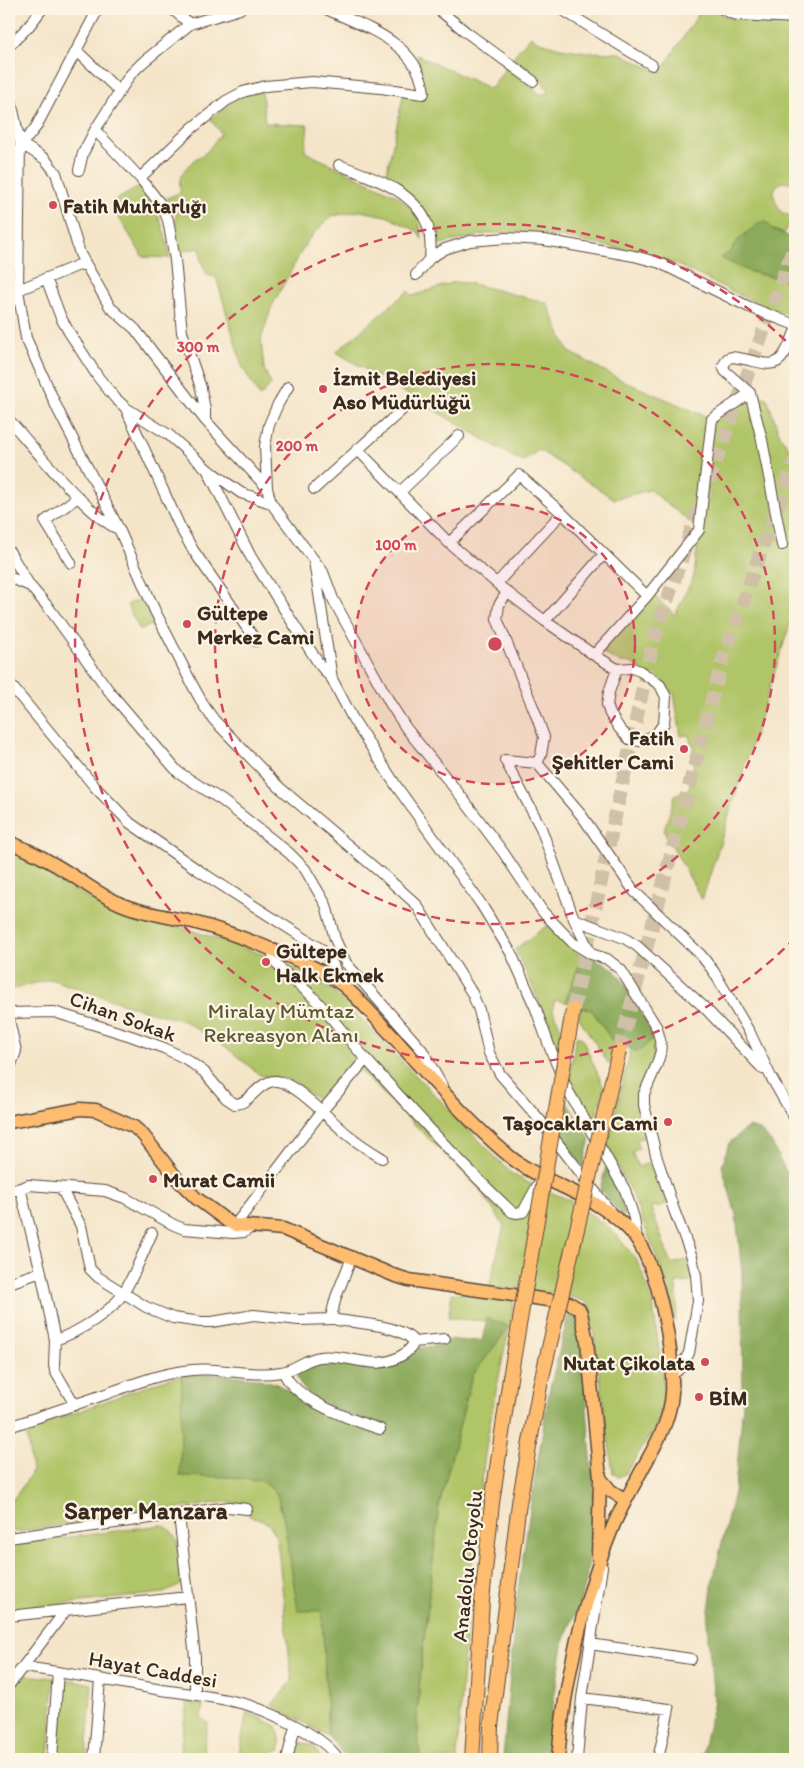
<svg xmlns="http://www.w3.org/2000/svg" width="804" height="1768" font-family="Itim,sans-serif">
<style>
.green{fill:#b0c468;stroke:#767743}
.forest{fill:#8caa5c;stroke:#646a3d}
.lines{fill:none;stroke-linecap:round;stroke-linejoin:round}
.highway-tunnel{stroke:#cfc0a7;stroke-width:14;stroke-dasharray:14 7;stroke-linecap:butt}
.minor-casing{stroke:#574638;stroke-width:12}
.major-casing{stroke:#574638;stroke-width:15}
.highway-casing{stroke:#574638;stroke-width:16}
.minor{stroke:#fff;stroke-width:10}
.major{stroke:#febc71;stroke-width:12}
.highway{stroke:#febc71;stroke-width:14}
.highway-bridge-casing{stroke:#574638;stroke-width:16;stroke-linecap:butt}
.highway-bridge{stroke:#febc71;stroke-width:14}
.ring{fill:none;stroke:#d1495b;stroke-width:2.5;stroke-dasharray:9 6}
.poi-dot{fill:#d1495b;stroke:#fcf5e5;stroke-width:2}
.labels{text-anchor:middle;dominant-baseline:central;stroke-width:4.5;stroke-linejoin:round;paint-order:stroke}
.poi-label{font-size:21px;font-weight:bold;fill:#3b2a1e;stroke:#fcf5e5;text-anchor:start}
.park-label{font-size:21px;fill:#5e5834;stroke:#fcf5e5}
.street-label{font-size:21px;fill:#3b2a1e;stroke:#fcf5e5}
.quarter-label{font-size:24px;font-weight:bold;fill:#3b2a1e;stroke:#fcf5e5}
.centre{fill:#d1495b;stroke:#fcf5e5;stroke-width:2.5}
.ring-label{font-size:15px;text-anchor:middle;font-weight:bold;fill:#d1495b;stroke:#fcf5e5;stroke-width:4.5;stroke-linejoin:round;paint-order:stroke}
</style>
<rect width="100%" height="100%" fill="#fcf5e5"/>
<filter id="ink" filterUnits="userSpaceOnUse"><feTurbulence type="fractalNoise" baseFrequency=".02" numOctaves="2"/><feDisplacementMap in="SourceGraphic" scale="10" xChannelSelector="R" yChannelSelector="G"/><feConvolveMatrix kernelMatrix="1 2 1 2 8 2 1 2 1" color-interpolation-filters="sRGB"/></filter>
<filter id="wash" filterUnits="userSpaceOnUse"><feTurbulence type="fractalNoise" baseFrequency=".0096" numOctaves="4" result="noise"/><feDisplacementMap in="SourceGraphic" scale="20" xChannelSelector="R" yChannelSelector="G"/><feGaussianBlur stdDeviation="1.12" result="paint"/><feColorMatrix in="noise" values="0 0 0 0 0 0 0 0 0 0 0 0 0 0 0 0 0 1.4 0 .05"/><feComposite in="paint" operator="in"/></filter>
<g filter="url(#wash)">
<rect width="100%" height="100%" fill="#f4e5c9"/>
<!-- green -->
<path class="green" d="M702,9H711L728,18L795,22V188L788,182H782C768,190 775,201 781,212L792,217L784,234L772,229L737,241L731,251L748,271L795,283V316L765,307L675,264L642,253L534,232L491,233L436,245C434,238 433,229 431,222C424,201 402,191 385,180L404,92L423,88L417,55L491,89L507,66L524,77L539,94H546L548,90L538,75L512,58L531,36L537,41L560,48L587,52L620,53L655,71L663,68Z
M262,91L265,123L308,125L305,152L396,195L412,208L419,219L422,239L417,231L386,216L360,211L332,216L307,241L272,306L261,339L264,369L271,384L260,397L242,366L216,277L207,275L201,260L200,248L177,252L176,212L167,198L181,192C176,180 184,169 193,161C198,156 205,155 209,149C213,144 217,138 221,133L210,119L240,96Z
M141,186C157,209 166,231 170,258L143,257L110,203Z
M454,282L469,283L547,303L568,351L621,380L712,419L750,393L767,398L779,433L795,458V608L702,900L664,831L675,795L689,789L695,756L693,743H691L689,735L681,736L674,694L638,667L629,662L621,663L601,652L652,594L675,615L694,576L699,529L650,490L614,499L539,450L522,462L336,352L408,291L413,296Z
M144,597L156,623L140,630L127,605Z
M9,852L55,876L93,901L121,914L186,929L225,941L281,961L311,977L330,989L352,1010L511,1173L526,1182L567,1199L592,1215L611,1229L636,1259L644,1277L653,1304L664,1388L662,1406L659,1419L653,1431L625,1474L618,1477L613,1473L590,1305C579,1293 508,1289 489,1287L504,1226L479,1188L355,1066L321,1103L294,1081L260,1075L222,1044L184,1021L130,1006L50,979L9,990Z
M548,925L572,950L583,956L565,1002L555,1000C549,1016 562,1021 561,1034C561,1040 558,1048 557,1054L539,1001L515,949Z
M581,1007L592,1010L613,1042L616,1043L610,1064L608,1063L579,1018Z
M576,1036L582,1038L604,1088L594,1121L569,1079Z
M655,1037C657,1065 646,1067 640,1090C636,1101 643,1125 645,1137L636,1140L639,1149L632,1152L638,1167L654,1161L667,1204L657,1208L656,1206L651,1208L671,1264L687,1260L694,1282L676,1283L677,1304L675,1322L669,1289L633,1196L607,1146L631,1049L638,1051Z
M452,1293L514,1301C505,1352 492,1403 485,1454C471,1555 463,1657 457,1759H420L417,1716L421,1666L439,1506L472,1376L509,1327L487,1318L485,1321L448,1318Z
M182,1375L229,1477L264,1482L277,1494L284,1521L322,1610L328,1736L272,1705L292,1681L278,1549C274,1525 271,1523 249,1515L248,1505L223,1502L15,1532L9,1528V1505L30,1476L32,1471L26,1431L160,1381Z
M162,1525C184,1534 180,1563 181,1583L177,1587L163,1593L9,1610V1545Z
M23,1675L54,1678L49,1759H9V1694Z
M61,1678L92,1684L86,1759H55Z
M187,1702L203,1705L201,1718L208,1723L202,1759H179Z
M247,1712L277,1726L281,1743L279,1751H275L273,1759H238Z
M297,1742L313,1745L321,1759H294Z"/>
<!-- forest -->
<path class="forest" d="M760,222H766L772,229L795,239V283L748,271L721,258L731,251L737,241Z
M583,956C599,960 613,965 622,980L655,1037L638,1052L613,1042L592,1010L565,1002Z
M565,1099L590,1139L583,1166L558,1136Z
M748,1127L760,1130L771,1142L785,1170L795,1177V1759H701L714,1701L707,1626L713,1580L735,1488L743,1404L742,1272L736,1215L722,1166L729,1143Z
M606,1167C613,1180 630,1200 624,1216H622L600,1189Z
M570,1308L578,1315L580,1326L594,1491L593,1523L589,1560L585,1586L578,1607L564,1639L552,1711L550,1759H503L516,1604L532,1496L549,1392Z
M487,1318L509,1327L472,1376L439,1506L421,1666L417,1716L420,1759H346L337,1746L328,1736L322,1611H298L284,1521L277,1494L264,1482L229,1477L180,1476L182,1375L223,1374L255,1378L275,1383L313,1405L380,1428V1424C357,1418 327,1408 308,1393C303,1389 300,1383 297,1377C299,1373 302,1368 307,1365C326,1355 373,1362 396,1363L407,1359L419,1348L439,1345L450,1340L482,1341Z"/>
</g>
<g filter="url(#ink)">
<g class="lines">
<!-- highway-tunnel -->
<path class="highway-tunnel" d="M573,1010L653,642L695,519L795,244
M619,1051L722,662L763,545L795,460"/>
<!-- minor casing -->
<g class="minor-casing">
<path id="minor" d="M172,9L190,24
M438,9L466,32L533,81
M561,9L652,65
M722,9L733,14L740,15L795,18
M9,46L29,26L42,9
M77,51L119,91
M9,91L20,143L18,290L26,338L58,410L119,529L155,611L193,686L204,706L214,720L279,787L387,878L416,904L472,993L479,1010L489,1053L500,1074L539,1119L610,1211
M95,130L140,178
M20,143L45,159L56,173L80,254L110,307L135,329L205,420L267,488
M20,143L28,137L36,127L98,9
M339,165C371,177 417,191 428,227C431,237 431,248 430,258
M79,170L83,153L95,130L130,75L142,63L190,24L240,9
M416,275L430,258L445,249L470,241L506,238L544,240L634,256L660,263L749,307L795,325
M46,278L61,318L69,332L98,377L115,398L126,408L169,435L207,469L251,557L319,664L332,679
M9,290H18L84,263
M288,387L278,404L269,425L265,446L267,488L271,503L323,572L333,599L346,623L390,703L406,728L460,795L503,852L543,912L573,943L591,954L607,959L621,970L657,1028L660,1040L661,1051L657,1064L644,1094V1105L656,1155L674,1210L692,1257L696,1275L698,1301L689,1353L681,1367L672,1375
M126,409L180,527L193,550L256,641
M9,420C31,444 91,520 119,529
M205,420V410L201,388L182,332L175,260L168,220L162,206L140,178L191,129L226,101L243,92L265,86L312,82L381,88L423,94L424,93C419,43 365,27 326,9
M357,449L449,543L507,592L545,621L594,655L617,669L632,668L640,671L660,685L666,697L664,723L657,733L646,740L640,741L629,739L619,728L610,714L607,705L609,692L617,669
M210,471L241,493L271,503
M314,489L403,409
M400,492L459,436
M449,543L519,475L562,513L647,596
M782,545L762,440L750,393L725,371L723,366L728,358L732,357C772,362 777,378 795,332
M9,551L30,586L49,608L109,691L171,764L178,772L223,801L289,853L305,869L326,905L335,939L346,963L422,1050L442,1086
M314,561L332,679L353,719L397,787L481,904L511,953L536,1009L550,1048L568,1091L625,1190L634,1218L637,1240
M71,563L45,521L78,497
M9,577L30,586
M497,583L562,513
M545,621L604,554
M594,655L647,596L699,530L712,419L750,393
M9,683L95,787L130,823L198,870L321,949C330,959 337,967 336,981
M505,760L537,763L541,755L544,737L535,712L497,619L499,605L507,592
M505,760L541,828L574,919L591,954
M537,763L582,816L634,891L701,955L714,972L750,1033L771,1077L795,1119
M574,919L624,938L637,946L705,1008L763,1069
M273,950C270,968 301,984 313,997C331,1016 347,1038 365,1058C412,1110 460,1163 512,1212L516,1213L523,1212L541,1179
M9,1013L54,1012L131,1036L164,1048L186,1059L204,1072L226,1098L235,1104C250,1104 258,1082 274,1081C293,1079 332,1122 347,1134C358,1143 370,1151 382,1158
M9,1020L16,1051L9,1070
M20,1188L41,1272L55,1340L54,1365L55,1371L75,1405
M61,1188L81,1226L90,1269L98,1277L146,1307L173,1318L201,1322H212L254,1315L299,1320L333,1319
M9,1192L29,1185L105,1191L125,1198L174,1225L184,1229L233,1233L244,1232L253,1226
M235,1225L322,1111L366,1059
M9,1283L41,1272
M55,1340C77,1333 112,1312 124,1292C135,1274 143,1253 152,1233
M414,1342L445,1339
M284,1372C292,1399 355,1421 380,1429
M9,1427C41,1416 74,1405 106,1394C131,1385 156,1375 183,1371C216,1365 248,1378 281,1372C295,1370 305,1359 320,1357C350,1353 375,1374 404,1354C409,1350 412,1348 414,1342C403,1325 356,1323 337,1320L331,1317L336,1297L352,1257
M179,1515L195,1657V1695
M9,1538L229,1507L247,1509
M9,1616L188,1597
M590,1644L691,1659
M23,1667C69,1673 116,1682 162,1690C190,1694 220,1697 248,1705C272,1713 326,1737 338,1759
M9,1685L66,1610
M582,1698L669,1709L658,1759
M52,1759L58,1672
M94,1759L100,1679
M287,1759L295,1726
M577,1759L582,1698L602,1567"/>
</g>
<!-- major casing -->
<g class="major-casing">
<path id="major" d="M9,842C23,848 37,854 50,862C75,875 97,895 123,905C146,914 170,917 193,922C223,930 252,941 280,953C302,962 325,971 344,986C359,999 372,1014 385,1028C425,1071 463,1117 508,1155C535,1178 570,1187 599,1206C613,1215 629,1227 638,1241C660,1277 674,1352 672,1393C670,1421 657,1442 644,1466C634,1485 623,1504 614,1524C584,1595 564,1683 558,1759
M9,1122L80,1109L96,1110L134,1127L143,1135L178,1180L196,1198L227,1221L235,1225L283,1229L393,1275L409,1280L569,1303L579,1309L581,1313L587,1341L600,1478L598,1557
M600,1478L611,1491L626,1500"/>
</g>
<!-- highway casing -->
<g class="highway-casing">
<path id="highway" d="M472,1759L482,1601L492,1503L510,1378
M490,1759L491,1726L519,1503L540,1386"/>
</g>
<!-- minor -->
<use href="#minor" class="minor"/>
<!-- major -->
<use href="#major" class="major"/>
<!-- highway -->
<use href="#highway" class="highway"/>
<!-- highway-bridge casing -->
<g class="highway-bridge-casing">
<path id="highway-bridge" d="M510,1378L573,1010
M540,1386L619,1051"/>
</g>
<!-- highway-bridge -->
<use href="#highway-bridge" class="highway-bridge"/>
</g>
</g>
<!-- distance rings -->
<circle cx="495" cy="644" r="140" fill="#d1495b" fill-opacity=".12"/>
<g class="ring">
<circle cx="495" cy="644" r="140"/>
<circle cx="495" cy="644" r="280"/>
<path d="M795 938A420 420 0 1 1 795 350"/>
</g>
<!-- markers -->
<g class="poi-dot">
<circle cx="53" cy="205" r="5"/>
<circle cx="323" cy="389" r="5"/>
<circle cx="187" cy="624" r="5"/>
<circle cx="684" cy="749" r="5"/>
<circle cx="266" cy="962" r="5"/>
<circle cx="668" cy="1122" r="5"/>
<circle cx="153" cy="1179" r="5"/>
<circle cx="705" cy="1362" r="5"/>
<circle cx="699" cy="1397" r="5"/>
</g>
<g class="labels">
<!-- poi labels -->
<g class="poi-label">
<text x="63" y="205">Fatih Muhtarlığı</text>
<text x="333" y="377">İzmit Belediyesi<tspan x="333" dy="24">Aso Müdürlüğü</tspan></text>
<text x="197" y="612">Gültepe<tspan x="197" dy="24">Merkez Cami</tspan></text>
<text x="674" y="737" text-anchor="end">Fatih<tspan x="674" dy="24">Şehitler Cami</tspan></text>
<text x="276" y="950">Gültepe<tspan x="276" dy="24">Halk Ekmek</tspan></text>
<text x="658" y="1122" text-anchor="end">Taşocakları Cami</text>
<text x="163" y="1179">Murat Camii</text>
<text x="695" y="1362" text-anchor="end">Nutat Çikolata</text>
<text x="709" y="1397">BİM</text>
</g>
<!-- park labels -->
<g class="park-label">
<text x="281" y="1010">Miralay Mümtaz<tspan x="281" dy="24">Rekreasyon Alanı</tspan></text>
</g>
<!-- street labels -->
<g class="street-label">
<text transform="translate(123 1016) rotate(20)">Cihan Sokak</text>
<text transform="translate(467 1566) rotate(-84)">Anadolu Otoyolu</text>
<text transform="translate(153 1669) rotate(10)">Hayat Caddesi</text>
</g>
<!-- quarter labels -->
<g class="quarter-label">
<text x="146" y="1510">Sarper Manzara</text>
</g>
</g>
<circle cx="495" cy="644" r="8" class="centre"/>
<g class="ring-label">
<text x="198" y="352">300 m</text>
<text x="297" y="451">200 m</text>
<text x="396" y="550">100 m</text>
</g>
<!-- margin -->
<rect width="804" height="1768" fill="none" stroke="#fcf5e5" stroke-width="30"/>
</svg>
